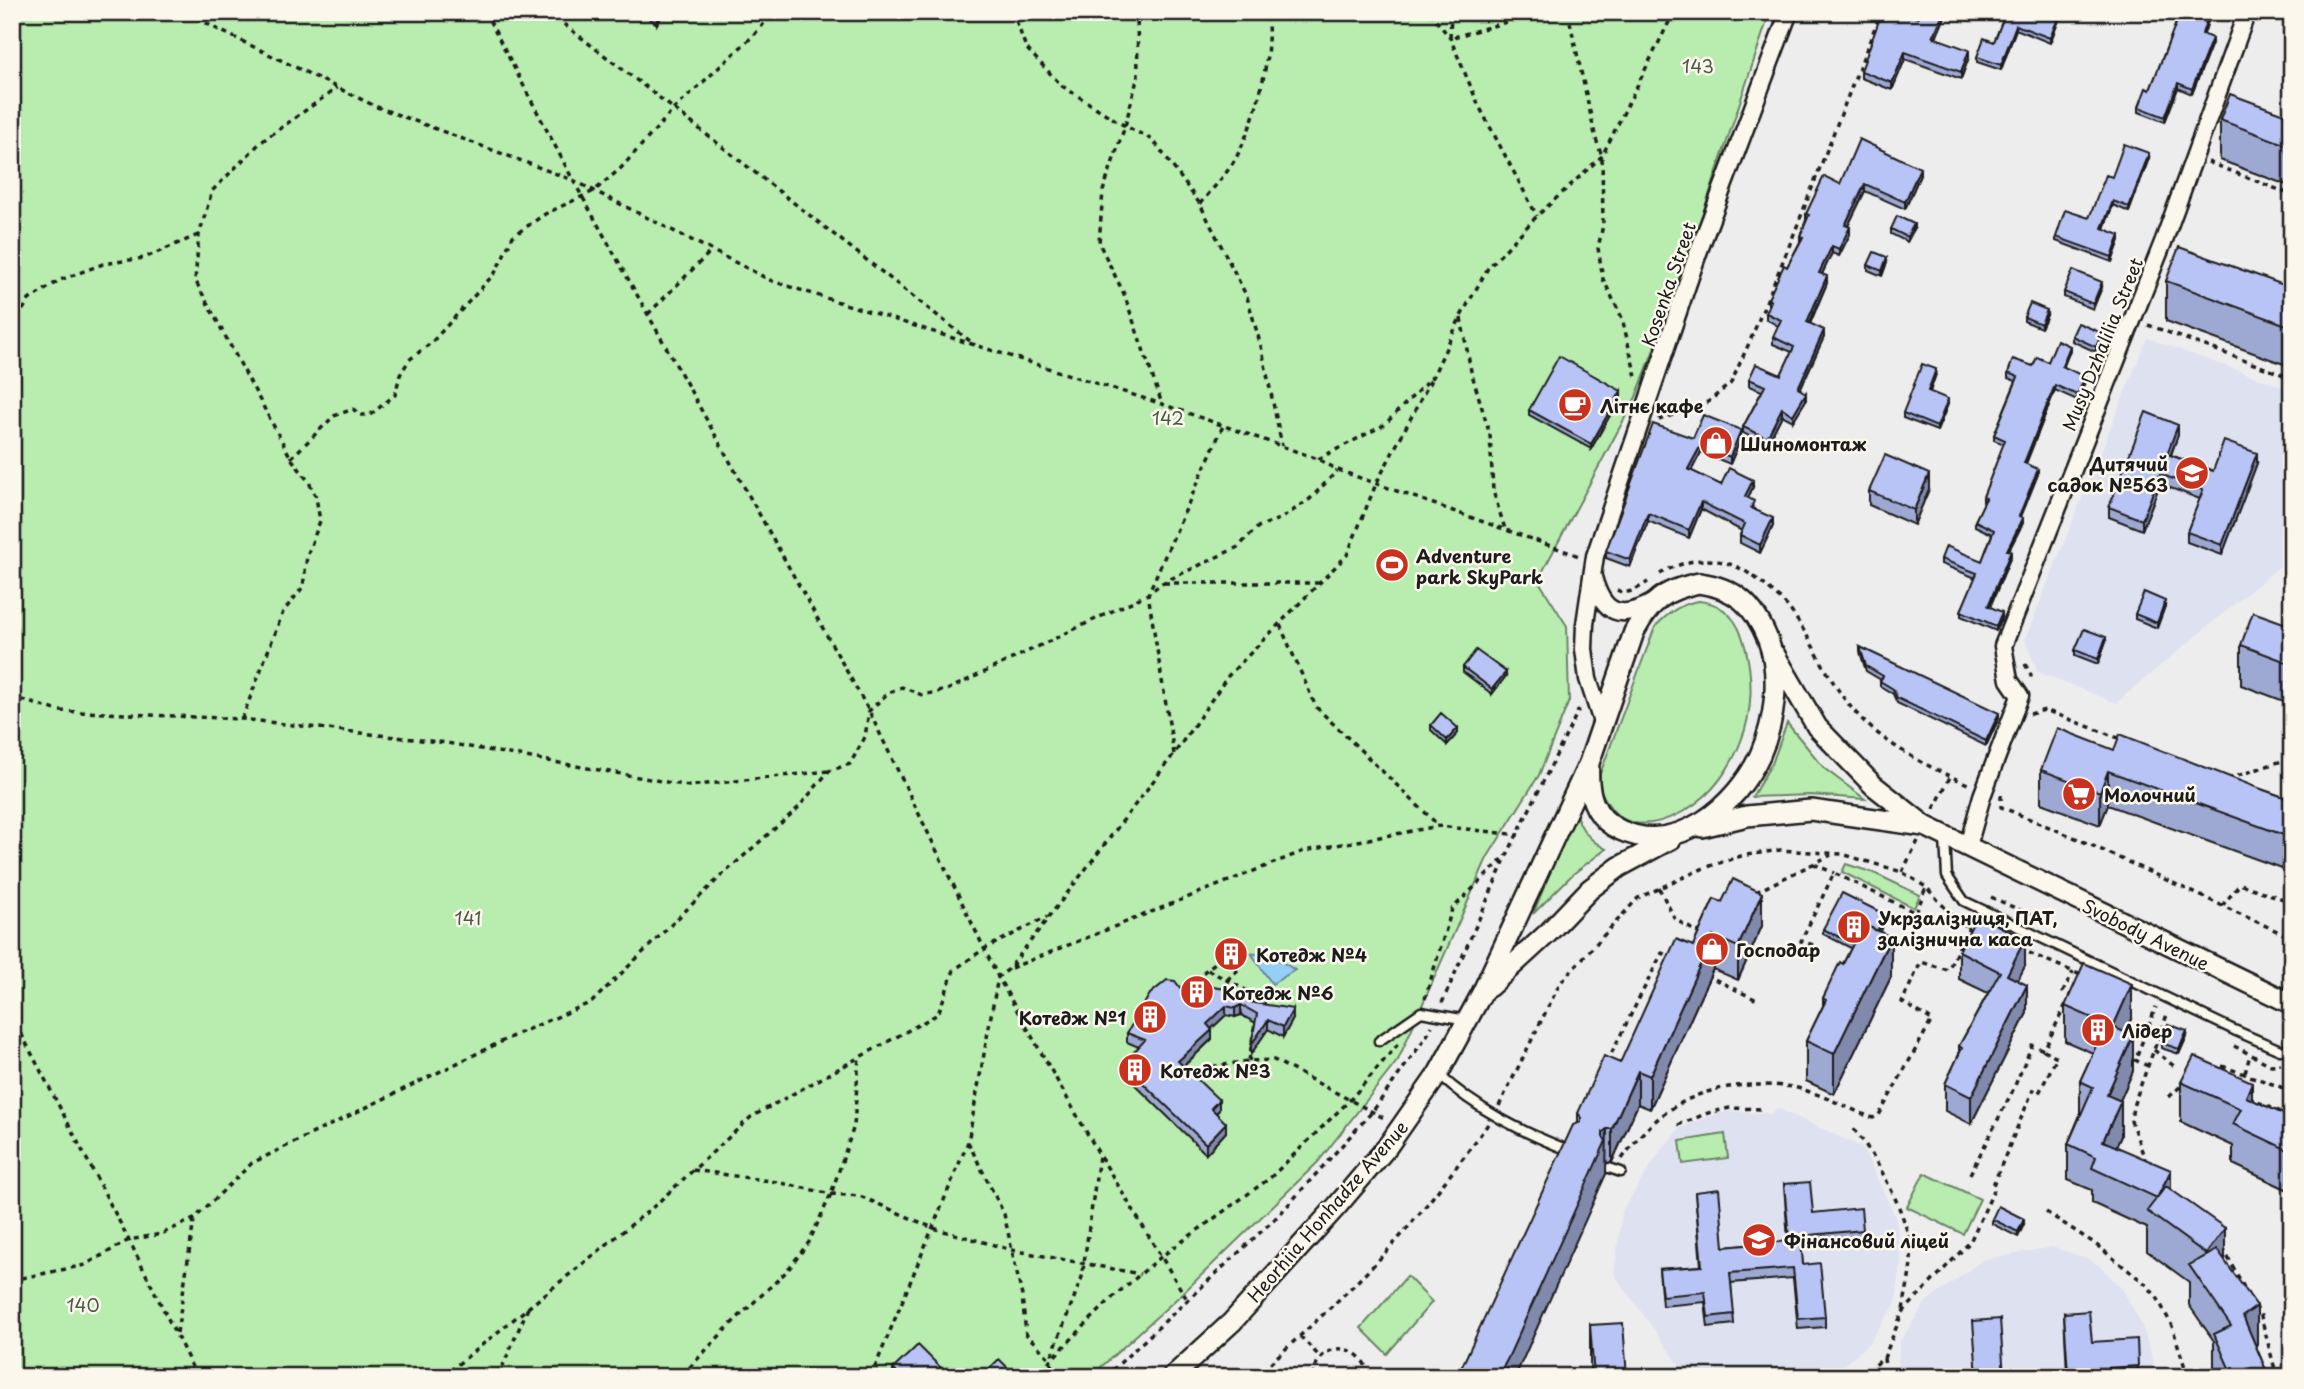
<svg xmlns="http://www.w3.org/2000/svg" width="2304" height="1389" font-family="'Playpen Sans',sans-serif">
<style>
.built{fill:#dee1f0}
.green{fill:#b8edaf;stroke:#6a8466;stroke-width:2}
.water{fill:#96cff5;stroke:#65879e;stroke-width:2}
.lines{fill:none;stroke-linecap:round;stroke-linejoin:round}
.service-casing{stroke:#1c1c1c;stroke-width:13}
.minor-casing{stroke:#1c1c1c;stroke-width:21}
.tertiary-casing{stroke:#1c1c1c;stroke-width:24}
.path{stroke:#1c1c1c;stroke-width:3.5;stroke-dasharray:5 5;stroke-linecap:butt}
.service{stroke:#fbf7ec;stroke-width:8}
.minor{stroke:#fbf7ec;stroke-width:16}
.tertiary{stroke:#fbf7ec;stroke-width:19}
.wall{fill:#9ea9d3;stroke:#1c1c1c;stroke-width:2}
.shaded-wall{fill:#8189ac;stroke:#1c1c1c;stroke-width:2}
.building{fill:#b8c4f5;stroke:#1c1c1c;stroke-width:2}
.labels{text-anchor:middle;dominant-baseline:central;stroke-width:5;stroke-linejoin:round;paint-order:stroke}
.park-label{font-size:18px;fill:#4b5b48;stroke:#fbf7ec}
.street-label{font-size:18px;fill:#1c1c1c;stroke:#fbf7ec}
.poi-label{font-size:18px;font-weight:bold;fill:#1c1c1c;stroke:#fbf7ec;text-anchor:start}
</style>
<rect width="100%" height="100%" fill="#eeedee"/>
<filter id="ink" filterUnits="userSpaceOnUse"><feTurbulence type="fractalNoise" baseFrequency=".0143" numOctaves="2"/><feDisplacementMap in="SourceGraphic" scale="14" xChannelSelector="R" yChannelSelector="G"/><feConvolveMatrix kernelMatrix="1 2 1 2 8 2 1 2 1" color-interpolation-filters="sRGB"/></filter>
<g filter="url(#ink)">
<!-- built -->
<path class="built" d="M2147,338L2292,390V556L2116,703L2038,672L2025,639Z
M1777,1108L1862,1147L1896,1218L1901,1262L1896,1303L1868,1344L1830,1377H1688L1614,1274L1622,1211L1661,1150L1680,1128L1710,1116L1731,1111L1771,1114Z
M2052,1247L2087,1258L2101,1267L2123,1290L2142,1325L2153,1361V1377H1898L1899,1343L1926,1302L1982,1260Z"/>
<!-- green -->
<path class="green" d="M12,12H1770L1685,267L1636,397L1538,580L1567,626L1569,701L1539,775L1487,858L1398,1060L1318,1162L1183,1293L1090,1377H12Z
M1699,601C1725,603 1739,622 1745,646C1753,676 1753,712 1741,741C1734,760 1721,781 1706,795C1683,816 1636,840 1611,808C1603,797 1598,787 1600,774L1655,627C1668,613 1680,604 1699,601Z
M1787,723L1825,769L1865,799L1810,795L1752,797L1773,761Z
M1575,812C1581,830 1589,840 1606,849L1573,874L1533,914Z
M1846,864L1874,873L1920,895L1914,908L1842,872Z
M1725,1134L1728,1158L1683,1164L1680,1141Z
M1924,1173L1980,1199L1963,1234L1907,1207Z
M1407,1276L1432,1302L1387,1354L1361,1328Z"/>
<!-- water -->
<path class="water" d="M1251,953L1277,959L1295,970L1272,984Z"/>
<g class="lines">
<!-- service casing -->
<g class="service-casing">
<path id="service" d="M1945,838L1947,876L1964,901L2234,1030L2280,1050L2292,1049
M1379,1041L1421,1012L1467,1020
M1438,1074C1477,1110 1522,1132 1571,1151
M1609,1168L1621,1172"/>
</g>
<!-- minor casing -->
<g class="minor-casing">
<path id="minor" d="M1593,577C1603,614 1620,621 1654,602
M1602,722L1588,679L1584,649L1585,624L1595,556L1698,253L1789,12
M1968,846L1982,796L2020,696L2009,680L2003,646L2164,240L2247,12"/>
</g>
<!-- tertiary casing -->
<g class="tertiary-casing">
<path id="tertiary" d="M1699,583C1736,588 1754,605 1768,640C1781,675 1775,721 1760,755C1737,805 1677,857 1620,830C1592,817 1587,791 1589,763L1634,632C1651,601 1664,590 1699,583Z
M1775,655L1817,727L1873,785L1925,826L2292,1004
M1702,827L1747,816L1811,810L1924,826
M1489,987L1548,933L1590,889L1619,867L1671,839
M1172,1377L1232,1322L1337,1206L1387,1147L1438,1074L1482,993L1589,763"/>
</g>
<!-- path -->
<path class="path" d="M189,12L211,26L377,107L573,180L772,281L1162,404L1318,459L1338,470L1579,556
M485,12L573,180L869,711L998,977L1099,1154L1188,1301
M548,12L674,109L975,345
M1013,12L1026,48L1062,86L1125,126L1153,140L1200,204L1247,297L1262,350L1282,446
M1137,12L1138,76L1125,126L1103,191L1099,243L1124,294L1162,404
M1430,12L1450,38L1479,106L1537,216
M1451,12L1450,38L1514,20L1526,12
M1570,12V22L1596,139L1602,156L1603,225L1598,248L1603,279L1622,318L1637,381
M2275,12L2292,18
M2208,162L2292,195
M1200,204C1212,189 1228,173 1237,156C1257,117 1273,56 1267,12
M648,314L711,251
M1461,318L1471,371L1490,435L1493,491L1505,529
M2148,325L2292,378
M12,327L29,300L60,280L103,264L144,258L198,235
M1659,420L1708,402L1731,383L1750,341L1792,239L1881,12
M291,458L334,416L353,409L361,415H370L395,395L400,375L409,360L432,342L495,273L513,236L545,214L594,191L621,168L674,109L754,35L774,12
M1318,459L1384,425L1433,376L1461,316L1488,268L1537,216L1602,156L1674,12
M1660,574C1703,549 1737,559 1771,591C1778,597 1785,603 1790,610C1815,643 1828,683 1857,714C1886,746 1930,768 1970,785
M1164,583H1320
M1617,590C1628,596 1638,588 1648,582
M1280,625L1316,707L1439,826
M2025,664L2031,675L2030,682
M12,697L59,711L242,719L447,743L689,786L829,771
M2030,714L2045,710L2121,739
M242,719L283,612L303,587L307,556L320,521L316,497L309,482L291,458L195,280L199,235L212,191L261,142L337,88
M1174,754L1148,594L1223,426
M2228,779L2291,758
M2001,795V807L2078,839L2292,938
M1934,809L1950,777
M1814,864L1834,873
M1902,872L1918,841
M1659,888L1675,919L1698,933L1701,928
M1756,892L1831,855
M1991,897L2048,923
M2222,906L2240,884L2292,902
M1813,945L1801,941L1834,873L1916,913L1926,887
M2020,949L2081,975
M1011,968L1304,851L1439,826L1519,835
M1208,970L1255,995
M1706,975L1757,1000
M1227,980L1238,970
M1187,985L1224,956
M2069,998L2070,995L2063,992L2073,972
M1262,999L1265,1000L1279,995
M1425,999L1452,909L1504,858
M1442,1003L1507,855L1579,709
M12,1016L129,1240L197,1377
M2234,1046L2271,1065L2281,1064
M2154,1050L2175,1067
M1249,1061L1255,1022
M1607,1062L1662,953L1671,957
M2148,1066L2135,1060L2156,1007
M2222,1066L2292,1091
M1183,1071L1249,1061L1274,1060L1384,1118
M2245,1073L2250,1055
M2169,1097L2183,1084
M2249,1098L2292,1117
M1499,1106L1560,983L1638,898L1704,868L1741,856L1780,850L1842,854L1902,872L1926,887L1958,922L1975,929
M1678,1125L1708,1113L1730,1108L1764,1109
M1854,1129C1877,1158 1914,1224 1911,1262C1910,1278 1905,1295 1903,1311
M968,1142L1004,1214L1022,1296L1026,1334L1050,1359L1054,1377
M1622,1159C1655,1111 1697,1085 1756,1085C1771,1085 1789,1085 1804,1090C1827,1097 1850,1109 1873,1118L1879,1115L1932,1020L1902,1002L1921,962L1948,970L1969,927
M2146,1162L2131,1121L2133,1106L2168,1012
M693,1170L777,1182L831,1194L860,1196L933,1228L1012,1250L1140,1274
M1970,1174L2013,1090L2032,1045L2044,1050
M2046,1212L2094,1243L2147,1285L2158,1299L2172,1326L2188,1377
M2223,1248L2249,1297
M12,1280L85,1265L129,1240L161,1234L194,1219L252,1163L517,1034L592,1002L721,876L798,808L829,771L850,764L865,737L869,711L888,693L902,687L922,695L947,690L1148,594L1162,583L1238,547L1258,527L1282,518L1310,499L1337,471
M2255,1306L2260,1313L2277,1377
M177,1333L194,1220
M1300,1336L1320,1357
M1052,1355L1082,1277L1099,1156
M1884,1358L1886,1377
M442,1377L652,1208L751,1117L938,1014L954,970L984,949L1047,917
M498,1377L528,1308
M686,1377L690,1367L729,1326L787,1271L809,1242L831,1194L854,1126L859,1056
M871,1377L968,1142L998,977L1009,969L1174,754L1228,676L1347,555L1376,484L1433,376
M1034,1377L1113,1297L1162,1256L1270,1178L1350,1100L1398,1044
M1105,1377L1280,1214L1372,1112L1426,1037L1432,1026
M1255,1377C1304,1332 1354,1288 1398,1239C1430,1202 1459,1164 1488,1124
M1313,1377C1317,1339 1363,1340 1369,1377
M1860,1377L1884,1358L1902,1313L1970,1242L1994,1190L1993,1185L2033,1090L2039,1093L2057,1057L2044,1050L2066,1004"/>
<!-- service -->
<use href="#service" class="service"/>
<!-- minor -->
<use href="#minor" class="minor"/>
<!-- tertiary -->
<use href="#tertiary" class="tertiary"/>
</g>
<!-- wall -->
<path class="wall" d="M640,12H664L657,24Z
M1921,12H1947L1936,38L1969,57L1961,79L1905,59L1892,90L1861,78V71L1918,18Z
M2006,12L2059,20L2050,43L2016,29L2001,70L1977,62V57L1994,42Z
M2173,12H2211L2204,34L2212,43L2192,94L2178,88L2165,122L2139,112V107L2150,90L2177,20L2172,18Z
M2292,117V187L2220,160V120Z
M2149,158L2129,212L2113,205L2104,229L2120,240L2112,262L2056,241V237L2089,218L2112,177Z
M1920,175L1905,209L1865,191L1848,226L1850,234L1839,256L1832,253L1822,274L1827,283L1810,324L1824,337L1800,389L1806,400L1793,421L1782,415L1767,445L1743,433V427L1762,391L1749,386V379L1781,375L1792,352L1773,344V337L1778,326L1766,319V313L1768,306V299L1787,267L1800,242V236L1806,220V214L1840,184Z
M1891,229H1914L1907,242L1891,234Z
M1887,262L1882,276L1868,270V265Z
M2166,281L2292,288V367L2166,321Z
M2102,287L2093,309L2064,297V292Z
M2047,315L2041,328L2024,321V317Z
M2072,336L2102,338L2096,352L2072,341Z
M2070,350L2063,367L2085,382L2077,400L2055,390L2026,464L2038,474L2021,517L2023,523L2009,550L2011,556L1990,607L2002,617L1996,631L1961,616V611L1976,578L1941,564V559L1982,561L1992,534L1975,526V521L1984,503L1983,502V497L2004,444L1994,440V435L2016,381L2008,378V373L2048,362Z
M1936,374L1930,392L1948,404L1937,431L1903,418V413Z
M1621,396L1591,449L1529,415V410Z
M2178,435L2171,455L2213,471L2257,463L2222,555L2187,542V532L2200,499L2160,484L2142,530L2109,517V507Z
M1693,438H1741L1730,464L1701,452L1691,471L1721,485L1753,487L1748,498L1754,509L1773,526L1760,553L1740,543V535L1742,531L1701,509L1689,538L1648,521L1630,567L1606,558V551Z
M1929,489L1914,525L1869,505V491Z
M2165,606L2157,628L2135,619V614Z
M2292,626V704L2241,685V645Z
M2106,642L2098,664L2075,655V650Z
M1860,647L1999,718L1986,746L1897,703L1893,694L1880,686V681L1881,680L1866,671L1860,652Z
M1463,667L1506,676L1492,694L1463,672Z
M1431,725L1458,733L1447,745L1431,730Z
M2114,750L2258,788L2292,800V872L2108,805L2100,825L2041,803V770Z
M1714,899L1762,926L1738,980L1713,969L1650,1109L1638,1104L1612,1162L1606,1163V1174L1578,1123V1113L1620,1063L1693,946Z
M1886,920L1879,932L1891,977L1834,1094L1806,1081V1041L1823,1006V998L1843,964L1851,948L1823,934V929Z
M1959,951L2025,966L2017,980L2027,1013L1971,1124L1945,1111V1084L1959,1055V1046L1988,993L1959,979Z
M1181,989L1265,1005L1293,1019L1283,1037L1268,1029L1251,1054L1256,1023L1241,1015L1235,1017L1226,1015L1211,1029L1212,1039L1184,1066L1219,1110L1216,1113L1226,1132L1206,1154L1123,1073V1064L1139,1047L1127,1042V1033Z
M2065,1006L2132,1019L2126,1032L2133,1071L2120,1100L2121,1136L2116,1146L2171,1189L2225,1262L2257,1346L2256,1347L2269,1377H2215L2214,1374V1341L2189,1305V1282L2147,1251V1228L2092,1203V1190L2068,1180V1144L2080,1115V1081L2093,1053L2065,1041Z
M2187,1036L2179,1054L2161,1048V1043Z
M2181,1082L2252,1100L2292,1118V1213L2288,1210V1190L2233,1164V1146L2181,1122Z
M1784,1184L1813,1213L1863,1230V1240L1801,1246L1803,1265L1825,1317V1327L1798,1329L1793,1278L1731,1283L1734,1324L1708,1327L1705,1302L1662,1306L1659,1269L1701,1266L1695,1192L1724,1247L1788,1241Z
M1992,1219L2024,1224L2018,1237L1992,1224Z
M2064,1313L2092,1342L2138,1366V1376L2121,1377H2024L2067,1374Z
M1590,1325L1627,1377H1590Z
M893,1369L950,1377H893Z"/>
<!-- shaded-wall -->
<path class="shaded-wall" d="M658,12H664L657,24V14Z
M1944,12H1947L1933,44V37Z
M2209,12H2211L2202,39V34Z
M2059,16V20L2050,43V38Z
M2016,25V29L2001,70V65Z
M2212,38V43L2192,94V89Z
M1969,50V57L1961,79V72Z
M1905,52V59L1892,90V83Z
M2178,83V88L2165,122V117Z
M2149,153V158L2129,212V207Z
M1920,168V175L1905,209V202Z
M1865,184V191L1845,232V225Z
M2113,201V205L2102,233V228Z
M1914,224V229L1907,242V237Z
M1850,227V234L1839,256V249Z
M2120,235V240L2112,262V257Z
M1832,246V253L1819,280V273Z
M1887,257V262L1882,276V271Z
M1827,276V283L1807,329V322Z
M2102,282V287L2093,309V304Z
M2047,310V315L2041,328V324Z
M1824,330V337L1798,394V388Z
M2102,333V338L2096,352V347Z
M2070,346V350L2062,371V366Z
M1936,369V374L1928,396V391Z
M2085,377V382L2077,400V395Z
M2055,385V390L2024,468V463Z
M1621,391V396L1591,449V444Z
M1806,393V400L1793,421V415Z
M1948,399V404L1937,431V427Z
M1782,408V415L1767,445V438Z
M2178,425V435L2167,464V454Z
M1741,430V438L1730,464V457Z
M1701,445V452L1688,477V469Z
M2257,453V463L2222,555V545Z
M2038,469V474L2019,521V516Z
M1929,474V489L1914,525V510Z
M2160,474V484L2142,530V520Z
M1753,480V487L1745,504V496Z
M1701,502V509L1689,538V530Z
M1648,513V521L1630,567V560Z
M1773,518V526L1760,553V545Z
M2023,518V523L2007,554V550Z
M2011,551V556L1988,611V606Z
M2165,601V606L2157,628V623Z
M2002,612V617L1996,631V626Z
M2106,637V642L2098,664V659Z
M1506,672V676L1492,694V689Z
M1999,713V718L1986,746V741Z
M1458,728V733L1447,745V740Z
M2108,771V805L2100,825V792Z
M1762,893V926L1738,980V947Z
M1886,915V920L1867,956V951Z
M1713,936V969L1650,1109V1076Z
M1891,937V977L1834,1094V1054Z
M2025,939V966L2007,1002V975Z
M2132,984V1019L2113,1062V1027Z
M2027,985V1013L1971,1124V1097Z
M1265,995V1005L1249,1002Z
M1241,1005V1015L1235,1017V1008Z
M1226,1006V1015L1207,1033V1024Z
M1293,1009V1019L1283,1037V1027Z
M1268,1020V1029L1251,1054V1045Z
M1212,1030V1039L1178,1071V1061Z
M2187,1031V1036L2179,1054V1049Z
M2133,1036V1071L2107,1130V1095Z
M1638,1071V1104L1612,1162V1129Z
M2252,1082V1122L2246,1097Z
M1219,1100V1110L1211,1118V1108Z
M2121,1101V1136L2104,1173L2103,1141Z
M1226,1123V1132L1206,1154V1144Z
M1607,1129L1606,1174L1515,1377H1498L1603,1132Z
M2171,1170V1205L2157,1198Z
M2024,1219V1224L2018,1237V1232Z
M2225,1228V1268L2206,1289V1254Z
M2257,1306V1346L2243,1356V1316Z"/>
<!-- building -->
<path class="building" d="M1882,12H1903L1918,18L1921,12H1944L1933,37L1969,50L1961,72L1905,52L1892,83L1861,71Z
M2006,12H2051L2059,16L2050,38L2016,25L2001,65L1977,57L1984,38L1994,42Z
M2173,12H2209L2202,34L2212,38L2192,89L2178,83L2165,117L2139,107L2146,88L2150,90L2179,16L2172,14Z
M2230,94L2292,117V147L2220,120Z
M1859,139L1920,168L1905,202L1865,184L1845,225L1850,227L1839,249L1832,246L1819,273L1827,276L1807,322L1824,330L1798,388L1806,393L1793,415L1782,408L1767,438L1743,427L1765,386L1749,379L1756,364L1781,375L1794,347L1773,337L1781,320L1766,313L1771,301L1768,299L1784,265L1787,267L1803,237L1800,236L1809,215L1806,214L1824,176L1840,184Z
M2124,144L2149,153L2129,207L2113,201L2102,228L2120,235L2112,257L2056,237L2065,210L2089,218L2106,175L2112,177Z
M1897,216L1914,224L1907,237L1891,229Z
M2179,247L2292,288V327L2166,281Z
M1874,252L1887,257L1882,271L1868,265Z
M2073,270L2102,282L2093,304L2064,292Z
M2030,303L2047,310L2041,324L2024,317Z
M2078,323L2102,333L2096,347L2072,336Z
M2057,340L2070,346L2062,366L2085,377L2077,395L2055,385L2024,463L2038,469L2019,516L2023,518L2007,550L2011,551L1988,606L2002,612L1996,626L1961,611L1977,573L1941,559L1946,546L1982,561L1994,530L1975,521L1986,498L1983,497L2005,440L1994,435L2018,377L2008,373L2013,359L2033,366L2037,357L2048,362Z
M1559,356L1621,391L1591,444L1529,410Z
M1922,364L1936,369L1928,391L1948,399L1937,427L1903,413Z
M2146,412L2178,425L2167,454L2213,471L2224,441L2257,453L2222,545L2187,532L2203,490L2160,474L2142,520L2109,507Z
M1703,415L1741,430L1730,457L1701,445L1688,469L1721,485L1729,468L1753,480L1745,496L1754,501L1751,508L1773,518L1760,545L1740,535L1745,524L1701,502L1689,530L1648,513L1630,560L1606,551L1653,424L1693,438Z
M1885,455L1929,474L1914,510L1869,491Z
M2144,592L2165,601L2157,623L2135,614Z
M2253,612L2292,626V664L2241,645Z
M2084,629L2106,637L2098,659L2075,650Z
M1860,647L1999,713L1986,741L1897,698L1893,689L1880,681L1883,676L1866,666Z
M1476,650L1506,672L1492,689L1463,667Z
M1441,713L1458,728L1447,740L1431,725Z
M2057,728L2114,750L2120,734L2258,788L2292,800V838L2108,771L2100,792L2041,770Z
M1733,879L1762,893L1738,947L1713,936L1650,1076L1638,1071L1612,1129H1607L1603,1132V1137L1606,1141L1508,1358L1498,1377H1457L1573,1125L1581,1122V1117L1578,1113L1604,1056L1620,1063L1676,939L1693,946L1714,899L1722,902Z
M1842,893L1886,915L1877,931L1863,924L1853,944L1823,929Z
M1977,915L2025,939L2007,975L2027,985L1971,1097L1945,1084L1962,1048L1959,1046L2000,972L1959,951Z
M1863,924L1891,937L1834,1054L1806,1041L1826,1000L1823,998L1840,962L1843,964Z
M2084,963L2132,984L2113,1027L2133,1036L2107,1095L2121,1101L2103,1141L2171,1170L2157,1198L2092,1168L2096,1157L2068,1144L2093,1087L2080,1081L2106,1024L2065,1006Z
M1167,980L1175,981L1181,989L1187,983L1265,995L1249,1002L1293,1009L1283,1027L1268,1020L1251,1045L1257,1014L1241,1005L1235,1008L1226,1006L1207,1024L1212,1030L1178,1061L1219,1100L1211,1108L1226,1123L1206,1144L1123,1064L1145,1040L1127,1033L1150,994Z
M2168,1024L2187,1031L2179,1049L2161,1043Z
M2194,1056L2252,1082L2246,1097L2292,1118V1152L2233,1124L2241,1109L2181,1082Z
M1810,1182L1813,1213L1861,1208L1863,1230L1789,1237L1784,1184Z
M2166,1186L2225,1228L2206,1254L2147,1211Z
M1719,1189L1724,1247L1801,1240L1803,1265L1820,1263L1825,1317L1798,1319L1793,1268L1730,1273L1734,1314L1708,1317L1705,1292L1662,1296L1659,1269L1702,1266L1695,1192Z
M1998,1206L2024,1219L2018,1232L1992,1219Z
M2217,1250L2257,1306L2243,1316L2269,1377H2233L2214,1334L2231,1326L2189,1265Z
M2089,1311L2092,1342L2137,1339L2138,1366L2096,1369V1377H2024L2068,1373L2064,1313Z
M2000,1319L2004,1377H1977L1973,1321Z
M1623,1323L1627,1377H1594L1590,1325Z
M918,1345L950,1377H902L893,1369Z
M999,1359L1017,1377H981Z"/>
</g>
<!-- icons -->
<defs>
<g id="cafe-disc" transform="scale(1.75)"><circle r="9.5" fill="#c8321e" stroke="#fbf7ec"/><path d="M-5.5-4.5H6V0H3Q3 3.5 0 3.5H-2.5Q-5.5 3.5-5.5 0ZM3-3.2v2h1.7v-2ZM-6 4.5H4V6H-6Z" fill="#fff"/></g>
<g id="shop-disc" transform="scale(1.75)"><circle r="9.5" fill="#c8321e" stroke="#fbf7ec"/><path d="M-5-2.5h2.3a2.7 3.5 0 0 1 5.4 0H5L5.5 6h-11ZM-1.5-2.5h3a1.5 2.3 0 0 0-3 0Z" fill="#fff"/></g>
<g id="school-disc" transform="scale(1.75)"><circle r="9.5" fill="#c8321e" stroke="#fbf7ec"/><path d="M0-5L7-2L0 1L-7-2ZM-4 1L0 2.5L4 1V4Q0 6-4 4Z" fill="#fff"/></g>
<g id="stadium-disc" transform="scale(1.75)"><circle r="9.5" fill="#c8321e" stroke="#fbf7ec"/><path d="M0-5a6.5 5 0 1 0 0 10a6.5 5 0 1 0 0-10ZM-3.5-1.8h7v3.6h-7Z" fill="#fff"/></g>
<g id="supermarket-disc" transform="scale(1.75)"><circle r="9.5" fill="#c8321e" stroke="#fbf7ec"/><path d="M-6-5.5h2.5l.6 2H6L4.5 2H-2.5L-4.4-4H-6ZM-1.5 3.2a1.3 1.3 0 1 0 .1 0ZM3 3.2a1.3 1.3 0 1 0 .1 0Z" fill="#fff"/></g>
<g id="building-disc" transform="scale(1.75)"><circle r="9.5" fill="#c8321e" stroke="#fbf7ec"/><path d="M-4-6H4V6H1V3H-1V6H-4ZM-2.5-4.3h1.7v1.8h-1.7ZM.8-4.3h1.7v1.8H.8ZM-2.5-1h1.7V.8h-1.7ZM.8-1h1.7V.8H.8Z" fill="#fff"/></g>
</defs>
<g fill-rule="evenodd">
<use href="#cafe-disc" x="1575" y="405"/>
<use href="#shop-disc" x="1716" y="443"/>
<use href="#school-disc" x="2192" y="473"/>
<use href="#stadium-disc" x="1392" y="565"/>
<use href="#supermarket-disc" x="2079" y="794"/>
<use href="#building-disc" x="1854" y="927"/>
<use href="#shop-disc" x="1712" y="949"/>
<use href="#building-disc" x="1231" y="954"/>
<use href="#building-disc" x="1197" y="992"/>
<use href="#building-disc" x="1150" y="1017"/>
<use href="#building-disc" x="2098" y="1030"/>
<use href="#building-disc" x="1135" y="1070"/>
<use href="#school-disc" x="1759" y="1240"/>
</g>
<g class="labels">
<!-- park labels -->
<g class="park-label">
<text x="1698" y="65">143</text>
<text x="1168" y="417">142</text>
<text x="468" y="917">141</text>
<text x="83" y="1304">140</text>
</g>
<!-- street labels -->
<g class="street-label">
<text transform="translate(1668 284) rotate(-71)">Kosenka Street</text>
<text transform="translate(2102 344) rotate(-68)">Musy Dzhalilia Street</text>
<text transform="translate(2146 934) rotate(26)">Svobody Avenue</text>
<text transform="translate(1327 1211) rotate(-49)">Heorhiia Honhadze Avenue</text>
</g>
<!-- poi labels -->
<g class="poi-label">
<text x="1600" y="405">Літнє кафе</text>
<text x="1740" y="443">Шиномонтаж</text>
<text x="2168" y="463" text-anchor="end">Дитячий<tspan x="2168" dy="21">садок №563</tspan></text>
<text x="1416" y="555">Adventure<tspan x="1416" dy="21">park SkyPark</tspan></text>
<text x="2104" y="794">Молочний</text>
<text x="1878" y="917">Укрзалізниця, ПАТ,<tspan x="1878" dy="21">залізнична каса</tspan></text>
<text x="1736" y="949">Господар</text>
<text x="1256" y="954">Котедж №4</text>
<text x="1222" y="992">Котедж №6</text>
<text x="1126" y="1017" text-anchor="end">Котедж №1</text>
<text x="2122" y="1030">Лідер</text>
<text x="1160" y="1070">Котедж №3</text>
<text x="1784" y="1240">Фінансовий ліцей</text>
</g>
</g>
<!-- margin -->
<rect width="2304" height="1389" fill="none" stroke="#fbf7ec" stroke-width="42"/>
<rect x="21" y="21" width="2262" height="1347" fill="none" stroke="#1c1c1c" stroke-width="2.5" filter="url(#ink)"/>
</svg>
